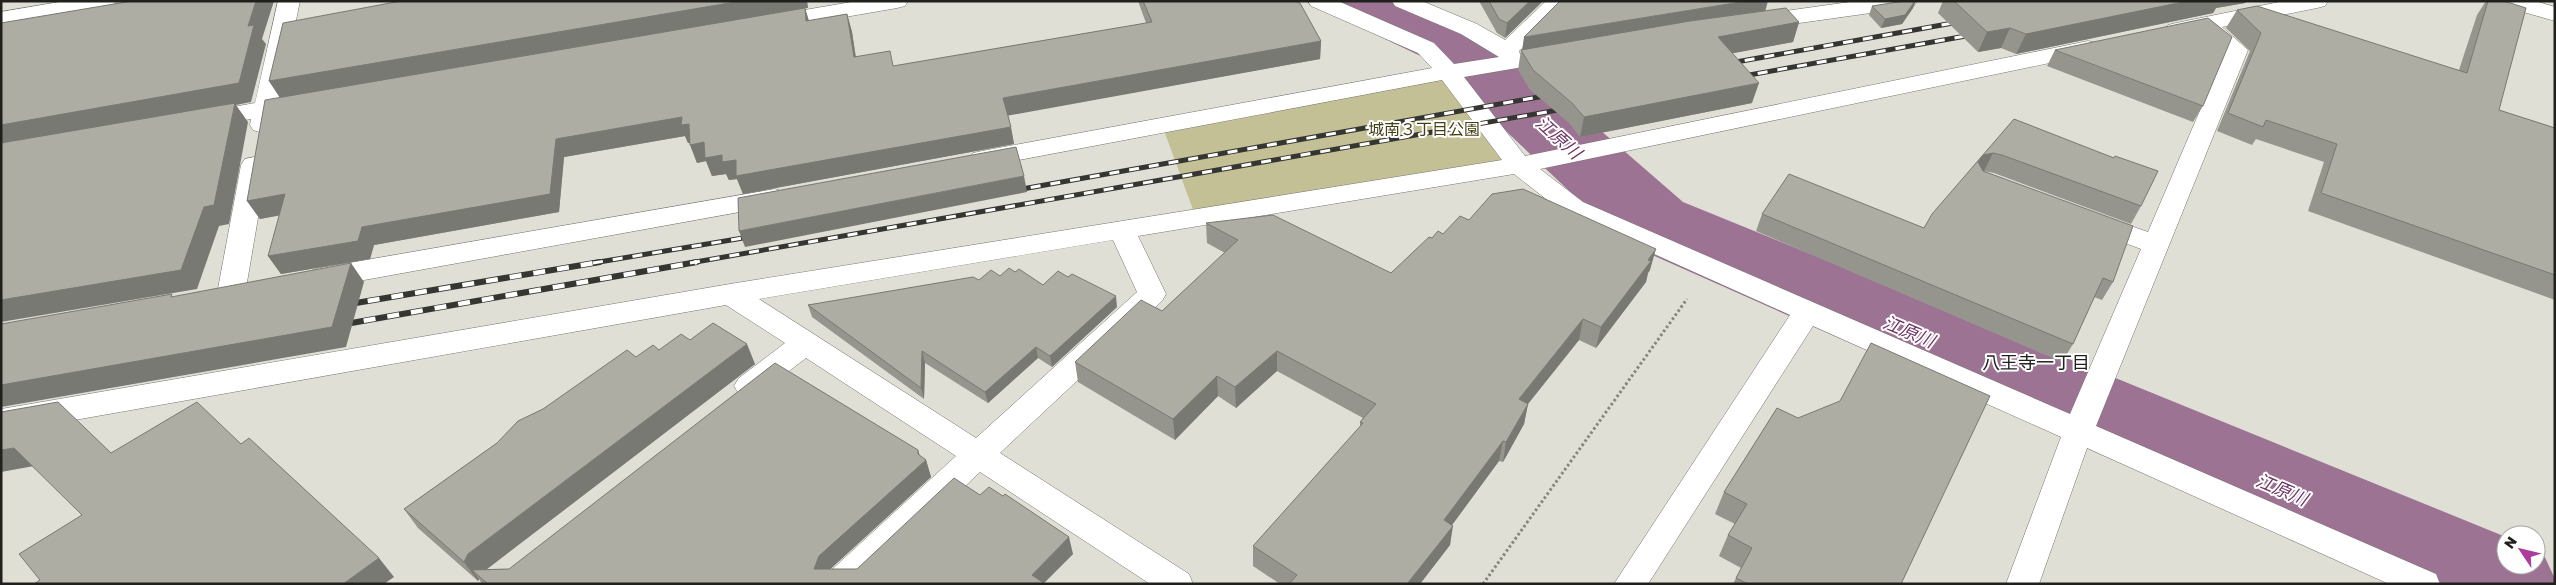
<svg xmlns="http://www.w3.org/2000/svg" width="2556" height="585" font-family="'Golos Text','Noto Sans JP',sans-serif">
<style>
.green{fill:#c4c096}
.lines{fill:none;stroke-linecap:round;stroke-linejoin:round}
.river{fill:#9d7394;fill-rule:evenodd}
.minor-casing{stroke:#75746d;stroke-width:1}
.path{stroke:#868680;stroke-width:3;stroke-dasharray:2.5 2.5;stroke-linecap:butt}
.minor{fill:#fff;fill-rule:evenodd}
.rail-far1-casing{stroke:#353531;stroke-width:5}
.rail-casing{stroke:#353531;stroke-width:6}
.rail-far1{stroke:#fff;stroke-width:3;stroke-dasharray:10;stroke-linecap:butt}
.rail{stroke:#fff;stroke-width:4.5;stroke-dasharray:12;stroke-linecap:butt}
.wall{fill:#95958d}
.shaded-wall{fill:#797973}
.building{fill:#adada4;stroke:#797973}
.labels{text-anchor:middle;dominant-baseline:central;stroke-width:4;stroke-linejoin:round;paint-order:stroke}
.park-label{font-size:16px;fill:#443f15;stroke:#fff}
.water-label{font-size:18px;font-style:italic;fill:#6f3765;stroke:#fff}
.neighbourhood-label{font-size:18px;fill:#20201d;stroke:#fff}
</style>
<rect width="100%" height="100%" fill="#dfdfd6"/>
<!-- green -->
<path class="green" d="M1448,72L1519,165L1196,218L1162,125Z"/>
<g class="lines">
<!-- river -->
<path class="river" d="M1327,1H1421L1485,30L1683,202L2506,537V565H2536V549L2542,551L2555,579V584H2392L1623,242L1433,62L1337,16Z"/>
<!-- minor casing -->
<g class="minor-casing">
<path id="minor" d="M65,1H116L113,6L105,8L1,26V12Z
M278,1H300L280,99L299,96L307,98L311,103L307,108L276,114L271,130L262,133L253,130L250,125L251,119L203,127L194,124L191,119L194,114L255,103Z
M857,1H908L905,6L897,8L770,30L762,28L759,23L762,18L770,16Z
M1308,1H1338L1434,43L1454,64L1499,57L1461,34L1395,6L1392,1H1422L1477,24L1505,40L1546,1H1570L1519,51L1520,54L1557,48L1565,50L1568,55L1565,60L1464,77L1525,156L2088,41L2096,43L2099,48L2096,53L2088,55L1540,169L1583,202L2070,414L2141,249L2087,229L2083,223L2087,217L2096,214L2148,232L2225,52L2200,32L2176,37L2168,35L2165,30L2168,25L2176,23L2284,1H2328L2325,6L2317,8L2222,27L2248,50L2096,426L2436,574L2440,584H2389L2087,448L2039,584H2006L2061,437L1813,326L1648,584H1614L1790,315L1565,214L1514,174L1138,236L1166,294L1162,301L1000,453L1189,574L1193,584H1150L980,472L862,584H823L827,574L956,456L806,358L759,394L749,397L739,394L734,386L739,378L785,343L726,305L1,433V409L730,284L1502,160L1442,80L982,167L973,165L970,159L973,153L982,151L1432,68L1418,53L1311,6ZM1113,240L1137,292L976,438L759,299Z
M1857,1H1917L1914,6L1906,8L1757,29L1749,27L1746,22L1749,17L1757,15Z
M2499,1H2535L2555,7V21L2502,6Z
M254,157L263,159L267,165L245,294L241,301L231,304L221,301L217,294L241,165L245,159Z
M775,189L784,192L788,198L784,204L320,288L310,285L306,278L310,271L320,268Z"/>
</g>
<!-- path -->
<path class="path" d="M1483,584L1687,299"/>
<!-- minor -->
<use href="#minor" class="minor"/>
<!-- rail-far1 casing -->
<g class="rail-far1-casing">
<path id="rail-far1" d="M1725,64L1964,21
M1738,77L1977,34
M1011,191L1550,95
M593,263L755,236
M690,263L1569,108"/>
</g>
<!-- rail casing -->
<g class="rail-casing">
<path id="rail" d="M344,305L600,262
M340,325L697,262"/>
</g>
<!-- rail-far1 -->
<use href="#rail-far1" class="rail-far1"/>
<!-- rail -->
<use href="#rail" class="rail"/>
</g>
<!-- wall -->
<path class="wall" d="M401,1H807L808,8H805L809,21L847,14L852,32L856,57L894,66L1146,23L1138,1H1297L1321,41L1320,59L1008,115L1014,144L743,194L737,179L729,180L726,174L712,176L706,161L697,163L690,143H688L685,136L564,157L559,212L374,245L370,259L281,274L268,256L280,215L260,219L247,201L280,97L269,81Z
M1479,1H1543L1505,38L1497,33Z
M1943,1H2246L2245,3L2216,8L2213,13L2016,54L2001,48L1978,52L1938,13Z
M2486,1H2504L2499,110L2555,128V300L2308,211L2324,162L2256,139L2252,145L2217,131L2250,51L2226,28L2237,10L2459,70L2477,15Z
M1872,6L1913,8L1902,24L1881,28L1869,15Z
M1765,11L1799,22L1793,42L1732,53L1752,103L1580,137L1569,123L1530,90L1518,70L1521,50Z
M2055,50L2203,106L2193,122L2047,66Z
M2014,119L2141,206L2131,224L1994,173L1984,171L2113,282L2102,300L2094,297L2073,344L2062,362L1756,231L1762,214L1924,228Z
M1469,220L1650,270L1648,273L1646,282L1596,348L1579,340L1528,404L1524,424L1503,462L1499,461L1452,525L1450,545L1420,584H1280L1253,566V546L1360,427V422L1363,418L1277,371L1236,408L1218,396L1175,440L1078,382L1075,362L1162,311L1225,253L1207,243L1206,223L1391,273L1432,238L1443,234Z
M1015,272L1043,285L1117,307L1052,367L1038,358L988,403L925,363L924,399L812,317L808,305L979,280Z
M690,340L755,364L486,569H509L918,450L919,456L926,460L931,477L830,569H857L1073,554L1044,583L1045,584H482L479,579L478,581L418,528L404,509L497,443L543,409L636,357L659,350Z
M1777,408L1901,584H1733L1741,568L1719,556L1728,535L1735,524L1715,514L1724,492Z"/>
<!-- shaded-wall -->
<path class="shaded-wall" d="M256,1H274L262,39L266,44L251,102L236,105L248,122L229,224L219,226L197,289L1,322V125L248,26Z
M741,1H807L808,8H805L810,25L280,98L269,81Z
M1530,1H1543L1505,38L1507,23Z
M1747,1H1768L1765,12L1522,51L1524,37Z
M1915,1H1916L1913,8L1902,24L1881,28L1885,19Z
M2188,1H2246L2245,3L2216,8L2213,13L2016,54L2026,34Z
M847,14L852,32L858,75L854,57Z
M1799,22L1793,42L1713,57L1718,37Z
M2010,28L2001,48L1978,52L1987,32Z
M1321,41L1320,59L1006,116L1003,98Z
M1759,83L1752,103L1580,137L1584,117Z
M682,117L689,124L696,142L688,143L685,136L564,157L559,212L374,245L370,259L281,274L268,256L362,227L556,139Z
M1011,127L1014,144L743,194L737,179L729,180L726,174L712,176L706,161L697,163L690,145L704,142L722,155L736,160Z
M1993,153L1984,171L1975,173L1978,162L1983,155Z
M1024,176L1027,192L745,247L739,231Z
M285,194L298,212L260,219L247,201Z
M1656,249L1650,270L1648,273L1646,282L1596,348L1601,327L1648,260Z
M351,263L364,282L346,347L1,407V385Z
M1116,296L1117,307L1052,367L1050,356Z
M1583,319L1579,340L1515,420L1519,399Z
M747,344L755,364L482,573L472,570L479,579L478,581L464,562L468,554Z
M1036,347L1038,358L988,403L985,392Z
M922,351L925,363L924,399L921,388Z
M1277,351V371L1236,408L1235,387Z
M1217,376L1218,396L1175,440L1173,419Z
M1528,404L1524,424L1503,462L1506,442Z
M1503,441L1499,461L1441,540L1444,520Z
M14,448L34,466L1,472V450Z
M918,450L922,463L926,460L931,477L826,573L814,569L819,556L918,454Z
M1453,526L1450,545L1420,584H1407Z
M1069,537L1073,554L1043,584L1032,575Z
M379,558L394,577L384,584H343Z"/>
<!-- building -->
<path class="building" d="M132,1H256L248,26L254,25L239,83L1,125V23Z
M401,1H741L269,81L283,23Z
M1143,1H1297L1298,3H1300L1321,41L1003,98L1011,127L736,176V160L722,162V155L705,158L704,142L690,145L689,124L681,125L682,117L556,139L550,194L362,227L358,241L268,256L285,194L247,201L265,100L805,8L806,21L847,14L854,57L890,51L893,66L1152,22Z
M1489,1H1530L1507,23L1499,19Z
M1560,1H1747L1524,37Z
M1904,1H1915L1905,15L1885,19L1872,6Z
M1954,1H2188L2026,34L2010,28L1987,32Z
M2488,1H2504L2526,8L2499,110L2555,128V275L2321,193L2337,144L2266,120L2263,127L2228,113L2261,33L2237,10L2257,6L2467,73Z
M1786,8L1799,22L1718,37L1759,83L1584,117L1572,103L1533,70L1521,50L1690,21Z
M2208,18L2232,37L2203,106L2055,50Z
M235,103L214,205L204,207L181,270L1,300V143Z
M2014,119L2114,158L2115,156L2158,171L2141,206L2002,155L1993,153L1983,155L1978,162L1983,171L2133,226L2113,282L2103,278L2073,344L1762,214L1789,174L1924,228L1932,214Z
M1016,147L1024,176L739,231L738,198Z
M1523,189L1656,249L1648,260L1651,261L1601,327L1583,319L1519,399L1528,404L1506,442L1503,441L1444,520L1453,526L1407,584H1289L1297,575L1253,546L1363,423L1360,422L1376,404L1277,351L1235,387L1217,376L1173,419L1075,362L1141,300L1162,311L1238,240L1206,223L1273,215L1391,273L1429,237L1432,238L1438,231L1443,234L1460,216L1469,220L1492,194Z
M351,263L332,327L1,385V324L172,294L171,297Z
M1009,268L1015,272L1019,269L1043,285L1058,271L1068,277L1072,274L1116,296L1050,356L1036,347L985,392L922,351L921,388L808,305L973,277L979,280L991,270L1000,276Z
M713,323L747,344L468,554L464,562L404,509L497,443L518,421L543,409L627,350L636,357L653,345L659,350L681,334L690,340Z
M1871,343L1990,396L1901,584H1748L1736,578L1752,548L1728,535L1747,504L1724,492L1777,408L1798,418L1840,401Z
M775,363L918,450V454L926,460L819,556L814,569H857L954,478L980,495L989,487L1003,496L1005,494L1069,537L1032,575L1045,584H488L472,570L509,569Z
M58,402L111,453L197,402L241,444L249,438L379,558L343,584H34L40,580L19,554L82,515L14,448L1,450V412Z"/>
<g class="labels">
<!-- park labels -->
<g class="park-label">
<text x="1424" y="129">城南３丁目公園</text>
</g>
<!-- water labels -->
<g class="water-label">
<text transform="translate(1559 137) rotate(42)">江原川</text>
<text transform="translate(1909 331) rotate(23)">江原川</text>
<text transform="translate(2282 489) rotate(23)">江原川</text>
</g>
<!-- neighbourhood labels -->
<g class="neighbourhood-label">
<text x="2036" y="362">八王寺一丁目</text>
</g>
</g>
<!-- border -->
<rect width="2556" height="585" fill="none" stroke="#20201d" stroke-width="5"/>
<!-- north arrow -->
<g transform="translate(2521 550) rotate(305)"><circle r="24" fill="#ffffff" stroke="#a6a6a5"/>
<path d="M0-4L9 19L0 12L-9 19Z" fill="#ac3d9b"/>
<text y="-8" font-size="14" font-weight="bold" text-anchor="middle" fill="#20201d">N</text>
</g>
</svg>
